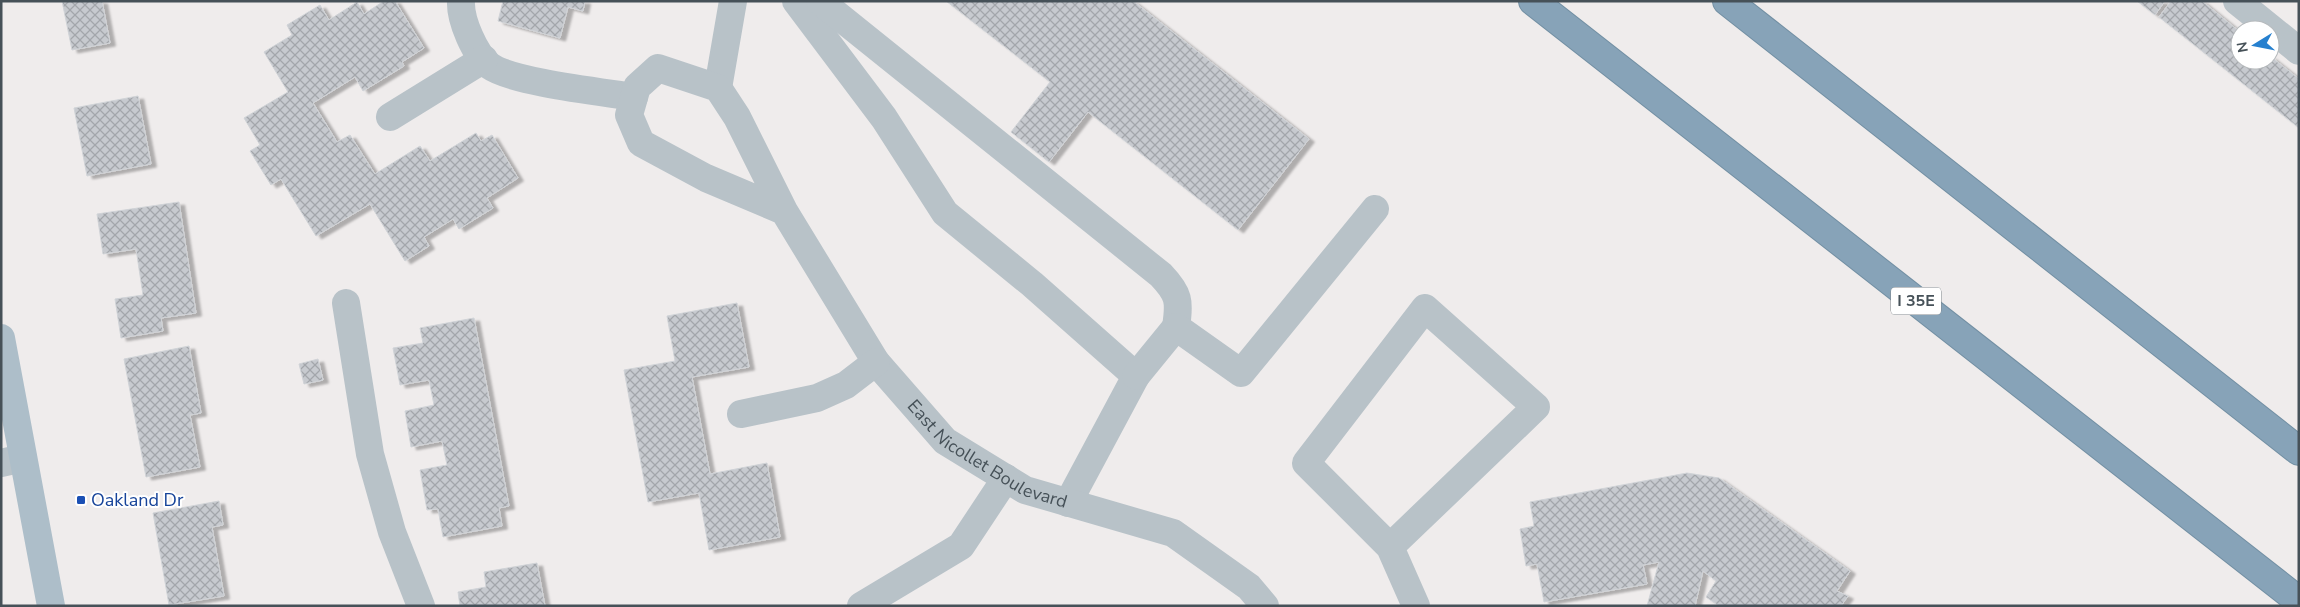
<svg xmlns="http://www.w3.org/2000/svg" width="2300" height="607" font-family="'Nunito Sans',sans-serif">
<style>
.building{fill:url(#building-cross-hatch);stroke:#d0d3d7;filter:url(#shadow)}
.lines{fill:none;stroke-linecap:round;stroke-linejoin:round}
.highway-casing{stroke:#728fa3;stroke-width:30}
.minor{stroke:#b8c2c8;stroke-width:28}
.major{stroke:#adbec9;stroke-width:28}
.highway{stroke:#87a3b8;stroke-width:28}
.transit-dot{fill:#1a4fb4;stroke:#fff;stroke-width:2}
.labels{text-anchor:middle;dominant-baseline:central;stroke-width:4;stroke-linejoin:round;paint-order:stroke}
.shield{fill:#fff;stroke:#7e858a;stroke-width:1}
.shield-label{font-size:16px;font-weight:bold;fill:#465158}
.street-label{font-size:18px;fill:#465158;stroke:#fff}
.transit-label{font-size:18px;fill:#164399;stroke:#fff;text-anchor:start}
</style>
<defs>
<pattern id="building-cross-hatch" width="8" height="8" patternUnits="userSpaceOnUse" patternTransform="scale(1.25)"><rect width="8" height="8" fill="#c7cacf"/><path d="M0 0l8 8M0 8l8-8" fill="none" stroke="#a3a6ab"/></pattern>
<filter id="shadow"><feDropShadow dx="5.5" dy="3" stdDeviation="1" flood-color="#0004"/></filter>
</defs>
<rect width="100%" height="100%" fill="#efecec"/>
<!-- building -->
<path class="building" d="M62,1H102L110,43L72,50Z
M384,1H395L424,48L402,62L404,66L363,91L355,77L313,103L337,142L350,135L375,174L420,146L430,161L476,133L481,141L492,135L518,178L487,198L493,208L459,229L453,219L424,237L429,246L405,261L370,204L316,236L281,179L271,185L250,151L260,145L244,118L288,92L264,52L292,35L287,25L320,5L329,20L357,2L364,14Z
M503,1H585L583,11L568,7L560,38L498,21Z
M946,1H1133L1309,139L1238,230L1088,112L1049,162L1011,132L1050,82Z
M2137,1H2165L2155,15Z
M2171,1H2202L2240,32V60H2270V56L2299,79V128L2159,17Z
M138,96L151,164L87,176L74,108Z
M179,202L196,313L161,318L163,331L121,338L115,299L143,295L136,249L103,254L97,214Z
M737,303L749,367L692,377L710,474L767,463L780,537L709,550L699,493L648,502L624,370L675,361L667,316Z
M474,318L509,506L499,508L502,526L443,537L438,509L427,510L420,470L447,465L442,441L411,447L405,411L434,405L429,380L400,385L393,348L423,343L420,328Z
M189,346L201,413L190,415L200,467L146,477L124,359Z
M318,359L323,380L304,384L299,364Z
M1687,473L1719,478L1850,571L1837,591L1848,596L1841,606H1719L1706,597L1716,581L1703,571L1695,606H1647L1659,562L1643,565L1647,584L1544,602L1537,564L1526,566L1520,529L1534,526L1530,502Z
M219,501L223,525L212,527L224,596L169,605L153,513Z
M537,563L545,606H460L458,592L486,587L484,572Z"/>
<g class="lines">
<!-- highway casing -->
<g class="highway-casing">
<path id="highway" d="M1533,1L2299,601
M1727,1L2299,451"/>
</g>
<!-- minor -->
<g class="minor">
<path d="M461,1C460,20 475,55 490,66C512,82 603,92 634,97"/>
<path d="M796,1L884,118L945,213L1032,284L1136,376L1068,503"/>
<path d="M820,1L1161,275C1179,294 1180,301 1176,327"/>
<path d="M2237,1L2299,51"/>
<path d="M718,88L733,1"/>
<path d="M390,117L484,59"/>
<path id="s1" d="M784,211L706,178L641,143L629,115L637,87L658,68L718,88L737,117L784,211L876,362L945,441L1025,490L1173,533L1249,587L1265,606"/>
<path d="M346,303L370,454L392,532L421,606"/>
<path d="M1136,376L1176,327L1241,373L1375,209"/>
<path d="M741,414L817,398L846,385L876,362"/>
<path d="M1,463L23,458"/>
<path d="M1390,547L1536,407L1425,308L1306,463L1390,547L1416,606"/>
<path d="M861,606L961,546L1006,478"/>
</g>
<!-- major -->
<path class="major" d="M1,338L51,606"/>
<!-- highway -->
<use href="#highway" class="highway"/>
</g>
<!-- markers -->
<rect class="transit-dot" x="76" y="495" width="10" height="10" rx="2.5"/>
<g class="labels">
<!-- shield labels -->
<rect class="shield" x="1891" y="287.5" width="50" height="27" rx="4"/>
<g class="shield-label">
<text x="1916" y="301">I 35E</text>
</g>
<!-- street labels -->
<g class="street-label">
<text stroke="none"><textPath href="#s1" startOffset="774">East Nicollet Boulevard</textPath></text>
</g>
<!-- transit labels -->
<g class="transit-label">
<text x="91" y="500">Oakland Dr</text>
</g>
</g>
<!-- border -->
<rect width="2300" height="607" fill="none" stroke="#465158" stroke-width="5"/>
<!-- north arrow -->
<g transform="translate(2255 45) rotate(260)"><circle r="24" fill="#ffffff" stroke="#b5b9bc"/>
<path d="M0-4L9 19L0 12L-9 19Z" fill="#2680cf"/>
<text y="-8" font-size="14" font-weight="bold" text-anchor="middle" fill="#465158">N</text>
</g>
</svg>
